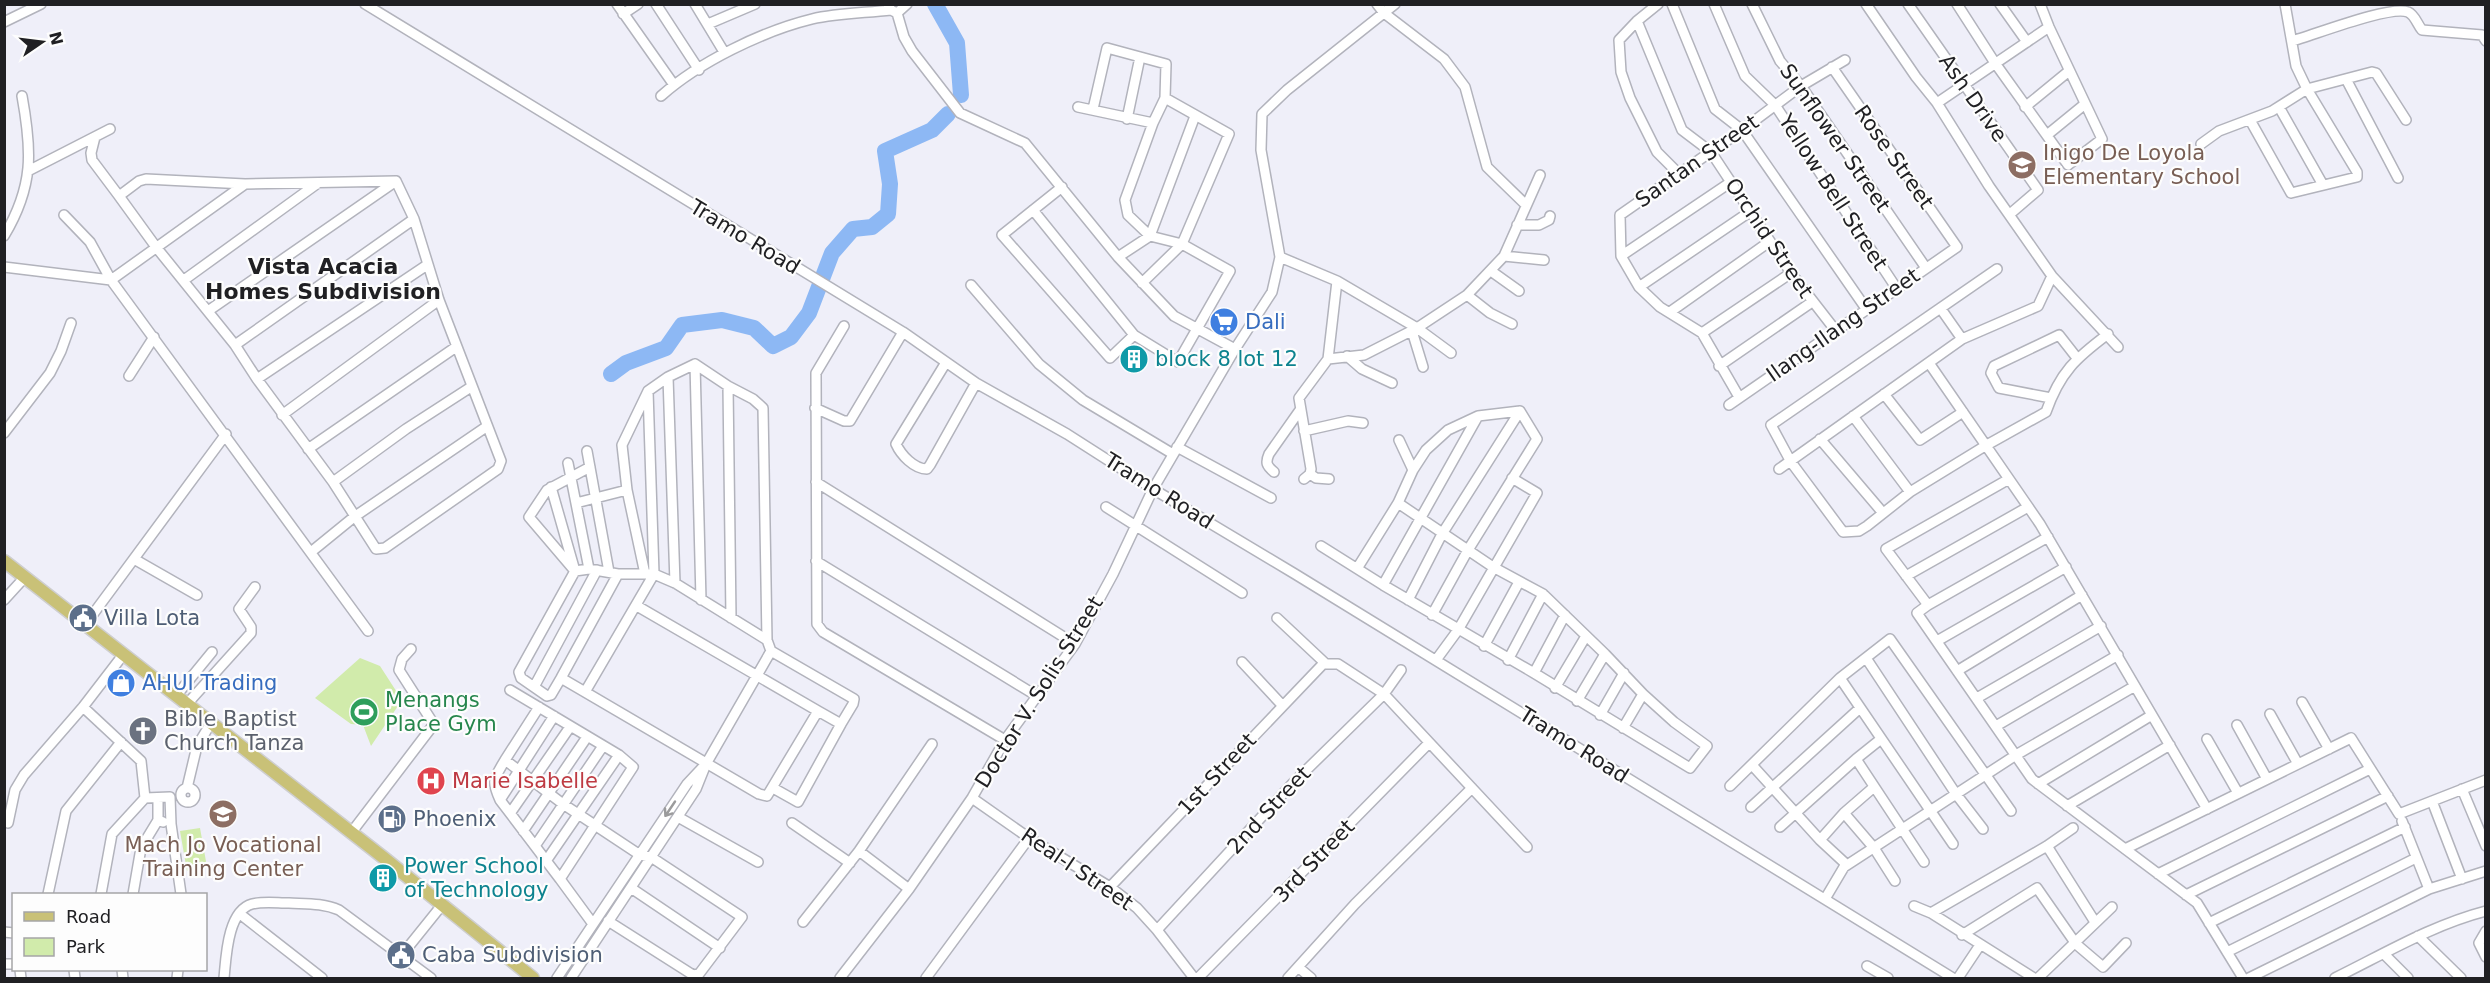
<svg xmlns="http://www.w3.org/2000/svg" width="2490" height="983" font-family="'DejaVu Sans',sans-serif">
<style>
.green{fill:#d1ebab}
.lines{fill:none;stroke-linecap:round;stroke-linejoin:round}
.river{stroke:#8db8f4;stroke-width:16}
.minor-casing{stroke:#b2b3bc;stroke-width:12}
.major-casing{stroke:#cececf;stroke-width:15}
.minor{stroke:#fff;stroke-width:9}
.major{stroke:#c9c177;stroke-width:12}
.oneway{stroke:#9b9b9c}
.labels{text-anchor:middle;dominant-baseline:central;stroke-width:4.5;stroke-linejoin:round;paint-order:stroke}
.street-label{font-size:21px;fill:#202023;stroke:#fdfdfd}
.education-label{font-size:21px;fill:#785e54;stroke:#fdfdfd;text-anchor:start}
.shop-label{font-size:21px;fill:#366cbe;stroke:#fdfdfd;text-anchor:start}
.culture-label{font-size:21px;fill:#0d838f;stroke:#fdfdfd;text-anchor:start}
.service-label{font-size:21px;fill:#4e5e75;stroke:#fdfdfd;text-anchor:start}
.leisure-label{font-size:21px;fill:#27864d;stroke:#fdfdfd;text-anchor:start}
.worship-label{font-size:21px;fill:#5b616d;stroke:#fdfdfd;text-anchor:start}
.health-label{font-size:21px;fill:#be3a42;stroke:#fdfdfd;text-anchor:start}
.neighbourhood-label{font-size:22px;font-weight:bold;fill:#202023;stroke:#fdfdfd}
</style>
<rect width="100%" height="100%" fill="#efeff9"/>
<!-- green -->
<path class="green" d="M360,658L380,666L402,700L371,746L363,725L351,724L315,698Z
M200,828L207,867L187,871L180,831Z"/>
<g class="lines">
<!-- river -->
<path class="river" d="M935,4L957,43L961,95
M611,374L626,363L666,348L682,325L722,320L754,328L773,346L791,337L809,313L832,253L853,229L872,227L888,214L890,184L885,151L932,130L948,114"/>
<!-- minor casing -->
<g class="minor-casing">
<path id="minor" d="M365,4L903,332L976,383L1067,434L1153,489L1295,574L1953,978
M617,4L674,85
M656,4L699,70
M695,4L724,52
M888,4L891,10L897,13L904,37L912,51L960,113L1025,143L1118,257L1174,316L1235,349
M1377,4L1384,13L1444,59L1465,87L1487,167L1525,204
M1658,4L1637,21L1619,40L1621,72L1630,98L1657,152L1678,173
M1672,4L1715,109L1742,130L1867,310
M1714,4L1745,76L1775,105L1897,289
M1752,4L1780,61L1801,86L1926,268
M1866,4L1916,77L1937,103L1989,186L2052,276L2118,347
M1908,4L2038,190L2010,214
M1957,4L1995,63L2068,165L2102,139L2049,27L2040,4
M2000,4L2027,42
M897,13L907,4
M623,14L638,4
M1637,21L1682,130L1711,152L1791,273L1836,331
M4,22L41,4
M708,24L755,4
M2292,41C2314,35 2390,5 2408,12C2415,15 2417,24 2422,30L2482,35L2486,41
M2346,79L2398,178
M661,96C699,62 763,31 812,19C838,13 865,13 891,10
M1937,103L2049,27
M1078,107L1153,123
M2025,107L2069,71
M2279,107L2323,185
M1127,119L1140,57
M2250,120L2291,193L2357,177V172L2307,89L2296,66L2285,4
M2047,135L2085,104
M95,137L91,153L92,160L119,196
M2201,144L2219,131L2272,111L2307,89L2372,72L2376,73L2406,120
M28,171L110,129
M245,184L146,179L139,181L119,196L156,247L235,345L257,379L333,482L376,549L385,548L498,469L501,461L439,300L414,219L396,181L245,184L111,280L368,631
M1062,187L1002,235L1110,358L1134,335
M1033,210L1134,335L1178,362L1230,271L1182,244L1150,236L1128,215L1125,200L1153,123L1165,98L1166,64L1107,48L1093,109
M64,215L90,242L111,280
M1517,225H1539L1549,220L1550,216
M4,236C34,186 32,151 22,96
M1504,256L1544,260
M1621,256L1731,182
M1118,257L1150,236L1195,116
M1280,257L1337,281L1417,328L1451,353
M4,267L111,280
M1997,269L1771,425L1791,462L1843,532L1859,531L1867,526L1910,492L1985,446L2046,412C2060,372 2076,358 2108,334
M1491,271L1519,291
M184,280L318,183
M1142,283L1182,244L1229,134L1165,98
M971,285L1039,364L1083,400L1173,454
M1639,287L1751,211
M1467,295L1490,313L1512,324
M1941,309L1962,339
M208,311L396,181
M1670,312L1769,242
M844,326L816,373L817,624L823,632L1005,740
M1412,331L1423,367
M1702,333L1791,273
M235,345L414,219
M1347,356L1362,369L1392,383
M1328,359L1364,355L1417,328L1467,295L1504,256L1540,175
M1929,363L2040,524L2207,809
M695,364L701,600
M945,364L896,444C901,455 914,469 927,469L930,465L976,383
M1719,366L1812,302
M129,376L154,337
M668,377L675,583
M257,379L427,265
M728,386L731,618
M1884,394L1920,440L1963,412
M1739,397L1702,333L1660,307L1639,287L1621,256L1620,215L1742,130L1801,86L1845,60
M2051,398L1999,388L1991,373L1994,366L2059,335L2077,358
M1729,405L1957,247L1832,67
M815,408L844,421H850L903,332
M282,415L439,300
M1853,416L1910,492
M1304,431L1348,421L1363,423
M4,433L50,373L61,351L71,323
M1820,439L1883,513
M1399,440L1413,470
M1177,447L1271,498
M308,449L456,347
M587,451L609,572
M568,463L589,569
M590,467L547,490L529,517L575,571L589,569L618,574H654L675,583L767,640L771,651L854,699L853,704L841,724L818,711
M1779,469L1962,339L2038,306L2052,276
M1274,472C1267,466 1265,463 1269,454L1300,410
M1310,474L1316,478L1329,479
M1304,479L1310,474L1311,469L1299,398L1328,359L1337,281
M2009,479L1886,549L1928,605L1917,613L2032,779L2197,903L2243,978
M333,482L406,429L471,387
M816,482L1075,644
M576,503L627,490
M1106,507L1242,593
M1321,546L1383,585L1534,673L1690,768L1707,746L1674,722L1643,694L1605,654L1543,594L1493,567L1398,503
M311,552L354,517L486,427
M134,559L197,595
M816,561L1037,696
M1358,567L1398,503L1413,470L1426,450L1448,430L1478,416L1520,411L1537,439L1468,550L1432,615
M597,570L534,687L547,696L551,695L561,678L618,574
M645,574L627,490L622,445L648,391L668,377L695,364L728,386L753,399L763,408L767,640
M1906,576L2028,507
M1383,585L1478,416
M4,600L25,577
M1408,600L1442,534L1520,411
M1928,605L2048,537
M637,606L818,711L767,796L759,794L585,692L654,574L648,391
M1277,618L1326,664H1338L1384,694L1527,847
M85,625L226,434
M1937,641L2066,567
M1484,646L1519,582
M1866,658L1956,794L1983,829
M1436,660L1458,630L1537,493L1512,478
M1508,660L1543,594
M1242,662L1282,705
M1957,671L2082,595
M1534,673L1565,615
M561,678L585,692
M1840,678L1953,844
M534,687L521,678L519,672L575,571L551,487
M1555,688L1586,636
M510,690L619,755L633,767L560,879L593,924
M176,696L212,652
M1977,698L2101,626
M1577,701L1605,654
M2302,702L2329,749
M187,704L251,633V627L239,609L255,587
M83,707L141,761L145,798L170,797L171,824L181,894
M2270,714L2298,764
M1600,715L1624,673
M2237,725L2267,779
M1996,726L2118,655
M1623,728L1643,694
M2207,739L2238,793
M1856,759L1881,739
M505,760L539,707
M1752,765L1820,840
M2038,784L2152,715
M1730,786L1840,678L1890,639L2011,811
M187,788L197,746L211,723
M773,788L798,802L841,724
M181 795a7 7 0 1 1 14 0a7 7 0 1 1-14 0Z
M2462,789L2486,846
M158,798V820L163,822
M972,798L1029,838L1110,887L1137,908L1157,930L1194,978
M500,800L554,716
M2432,801L2462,879
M2067,806L2170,745
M1751,807L1860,708
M511,812L570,727
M1844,813L1874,787
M678,817L758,862
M2402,821L2429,889
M8,823L15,790L24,775L83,707L123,655
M792,823L850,863
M1780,827L1856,759L1924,862
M523,831L587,737
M351,833L431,728L433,723L399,670L402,659L411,649
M535,846L603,746
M2047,846L2095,922
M2125,849L2351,738L2399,814L2486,780
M859,851L909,889
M546,861L619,755
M1847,865L1820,840L1844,813L1874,848L1895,881
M2158,874L2370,769
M560,879L500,800C491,780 494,779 505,760L563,804L640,855L651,857L742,917L699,974L693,975L608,921
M1110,887L1323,664H1326
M631,888L720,948
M48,894L66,811L121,742
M101,894L112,834L145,798
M133,894L141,848L158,820
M2186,895L2388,796
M1825,899L1844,867L2016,755L2135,686
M1914,906L1931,913L2034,978
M1931,913L2047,846L2073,828
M240,914L322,978
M803,922L859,851L932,744
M2209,923L2405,827
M1157,930L1292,784L1384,694L1401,670
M2486,931L2479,943L2486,957
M4,932L14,933
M1962,935L2037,888L2076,944L2103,967L2126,943
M2418,936L2461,978
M2227,952L2416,858
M2384,954L2408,978
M401,956L442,905
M4,964H14
M1867,966L1888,978
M1298,967L1311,978
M20,970L21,978
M74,970L75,978
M122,970L123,978
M177,978L178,970
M224,978C226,959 227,911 252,904C263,901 277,903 289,903C306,904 323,903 339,910L431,978
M557,978L687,784L702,768
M571,978L696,789L706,764L771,651
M840,978L909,889L972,798L1005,740L1075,644L1113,574L1153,489L1235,349L1272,292L1280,257L1261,150L1262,114L1287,90L1395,4
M926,978L1029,838
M1198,978L1429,743
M1288,978L1355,904L1472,788
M1958,978L1980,945
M2038,978L2112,907
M2249,978L2429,889L2486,871
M2335,978C2384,954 2432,925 2486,911"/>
</g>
<!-- major casing -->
<g class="major-casing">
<path id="major" d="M4,561L384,858L533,978"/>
</g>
<!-- minor -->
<use href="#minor" class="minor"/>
<!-- major -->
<use href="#major" class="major"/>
</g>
<!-- one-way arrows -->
<defs><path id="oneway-shaft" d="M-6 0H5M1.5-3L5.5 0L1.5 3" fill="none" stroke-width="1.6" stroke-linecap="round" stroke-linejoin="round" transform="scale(1.5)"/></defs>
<use class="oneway" href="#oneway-shaft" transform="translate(670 809) rotate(124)"/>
<!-- icons -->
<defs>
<g id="school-disc" transform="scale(1.5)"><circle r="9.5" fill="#8d6e63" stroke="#fdfdfd"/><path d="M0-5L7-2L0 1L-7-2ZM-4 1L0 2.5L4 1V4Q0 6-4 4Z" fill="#fff"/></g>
<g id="supermarket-disc" transform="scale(1.5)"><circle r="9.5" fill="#3f7fe0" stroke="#fdfdfd"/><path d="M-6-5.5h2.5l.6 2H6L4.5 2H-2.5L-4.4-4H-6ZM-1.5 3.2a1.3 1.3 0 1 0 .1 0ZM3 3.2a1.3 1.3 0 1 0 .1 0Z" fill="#fff"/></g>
<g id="building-disc" transform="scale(1.5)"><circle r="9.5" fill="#0f9aa8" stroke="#fdfdfd"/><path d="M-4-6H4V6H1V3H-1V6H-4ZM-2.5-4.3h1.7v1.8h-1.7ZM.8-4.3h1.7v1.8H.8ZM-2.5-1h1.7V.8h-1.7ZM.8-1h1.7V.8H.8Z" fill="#fff"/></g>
<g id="civic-disc" transform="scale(1.5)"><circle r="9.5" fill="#5c6f8a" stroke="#fdfdfd"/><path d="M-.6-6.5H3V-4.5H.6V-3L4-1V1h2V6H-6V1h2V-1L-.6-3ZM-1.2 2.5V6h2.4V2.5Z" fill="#fff"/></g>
<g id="shop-disc" transform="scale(1.5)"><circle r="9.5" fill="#3f7fe0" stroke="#fdfdfd"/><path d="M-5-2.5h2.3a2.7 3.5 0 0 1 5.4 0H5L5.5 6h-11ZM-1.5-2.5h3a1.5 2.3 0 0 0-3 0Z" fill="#fff"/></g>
<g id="stadium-disc" transform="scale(1.5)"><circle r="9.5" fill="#2e9e5b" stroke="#fdfdfd"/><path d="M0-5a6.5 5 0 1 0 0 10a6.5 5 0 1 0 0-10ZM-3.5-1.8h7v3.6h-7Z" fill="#fff"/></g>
<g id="church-disc" transform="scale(1.5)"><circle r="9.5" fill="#6b7280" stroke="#fdfdfd"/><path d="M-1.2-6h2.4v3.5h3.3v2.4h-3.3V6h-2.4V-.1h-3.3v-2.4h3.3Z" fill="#fff"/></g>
<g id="hospital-disc" transform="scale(1.5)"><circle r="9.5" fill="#e0444e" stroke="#fdfdfd"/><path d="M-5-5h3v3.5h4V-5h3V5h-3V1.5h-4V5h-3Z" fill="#fff"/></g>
<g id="fuel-disc" transform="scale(1.5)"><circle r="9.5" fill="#5c6f8a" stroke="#fdfdfd"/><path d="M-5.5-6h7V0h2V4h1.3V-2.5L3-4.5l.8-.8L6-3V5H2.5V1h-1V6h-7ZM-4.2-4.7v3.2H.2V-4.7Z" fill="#fff"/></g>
</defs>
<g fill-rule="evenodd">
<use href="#school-disc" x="2022" y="165"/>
<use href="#supermarket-disc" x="1224" y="322"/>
<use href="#building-disc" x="1134" y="359"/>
<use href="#civic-disc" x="83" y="618"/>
<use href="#shop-disc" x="121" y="683"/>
<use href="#stadium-disc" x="364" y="712"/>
<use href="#church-disc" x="143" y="731"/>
<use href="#hospital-disc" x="431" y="781"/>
<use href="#school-disc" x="223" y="814"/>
<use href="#fuel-disc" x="392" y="819"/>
<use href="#building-disc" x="383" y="878"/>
<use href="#civic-disc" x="401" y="955"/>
</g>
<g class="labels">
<!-- street labels -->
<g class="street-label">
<text transform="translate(1973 98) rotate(55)">Ash Drive</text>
<text transform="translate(1835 138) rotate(55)">Sunflower Street</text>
<text transform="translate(1894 157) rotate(55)">Rose Street</text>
<text transform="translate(1697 161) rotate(-35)">Santan Street</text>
<text transform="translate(1833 192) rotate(57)">Yellow Bell Street</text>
<text transform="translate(745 237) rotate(31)">Tramo Road</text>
<text transform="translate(1769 238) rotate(56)">Orchid Street</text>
<text transform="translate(1843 325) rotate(-35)">Ilang-Ilang Street</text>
<text transform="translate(1159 491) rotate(32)">Tramo Road</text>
<text transform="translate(1039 692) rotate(-58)">Doctor V. Solis Street</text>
<text transform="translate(1574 745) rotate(32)">Tramo Road</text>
<text transform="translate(1217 774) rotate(-47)">1st Street</text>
<text transform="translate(1269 810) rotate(-47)">2nd Street</text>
<text transform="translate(1314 861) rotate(-46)">3rd Street</text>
<text transform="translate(1077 869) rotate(34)">Real-I Street</text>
</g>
<!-- education labels -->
<g class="education-label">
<text x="2043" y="153">Inigo De Loyola<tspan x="2043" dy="24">Elementary School</tspan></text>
<text x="223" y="845" text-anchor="middle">Mach Jo Vocational<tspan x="223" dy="24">Training Center</tspan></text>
</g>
<!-- shop labels -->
<g class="shop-label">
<text x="1245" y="322">Dali</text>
<text x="142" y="683">AHUI Trading</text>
</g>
<!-- culture labels -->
<g class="culture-label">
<text x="1155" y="359">block 8 lot 12</text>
<text x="404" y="866">Power School<tspan x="404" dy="24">of Technology</tspan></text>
</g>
<!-- service labels -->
<g class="service-label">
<text x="104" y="618">Villa Lota</text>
<text x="413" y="819">Phoenix</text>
<text x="422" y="955">Caba Subdivision</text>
</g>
<!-- leisure labels -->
<g class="leisure-label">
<text x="385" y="700">Menangs<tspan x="385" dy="24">Place Gym</tspan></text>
</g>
<!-- worship labels -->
<g class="worship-label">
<text x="164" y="719">Bible Baptist<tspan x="164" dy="24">Church Tanza</tspan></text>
</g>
<!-- health labels -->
<g class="health-label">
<text x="452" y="781">Marie Isabelle</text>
</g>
<!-- neighbourhood labels -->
<g class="neighbourhood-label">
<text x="323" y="266">Vista Acacia<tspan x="323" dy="25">Homes Subdivision</tspan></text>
</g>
</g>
<!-- border -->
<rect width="2490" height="983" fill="none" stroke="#202023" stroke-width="12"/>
<!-- legend -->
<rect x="12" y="893" width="195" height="78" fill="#fdfdfd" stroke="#a5a5a6" stroke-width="1.5"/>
<rect x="24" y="912" width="30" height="9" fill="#c9c177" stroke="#a5a5a6" stroke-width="1.5"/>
<text x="66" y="923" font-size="18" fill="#202023">Road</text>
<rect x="24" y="938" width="30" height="18" fill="#d1ebab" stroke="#a5a5a6" stroke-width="1.5"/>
<text x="66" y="953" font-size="18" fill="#202023">Park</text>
<!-- north arrow -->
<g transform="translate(42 42) rotate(76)" stroke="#fdfdfd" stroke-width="4.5" paint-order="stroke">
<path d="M0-4.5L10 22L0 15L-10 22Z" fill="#202023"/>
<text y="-9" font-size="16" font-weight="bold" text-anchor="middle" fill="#202023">N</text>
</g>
</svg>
